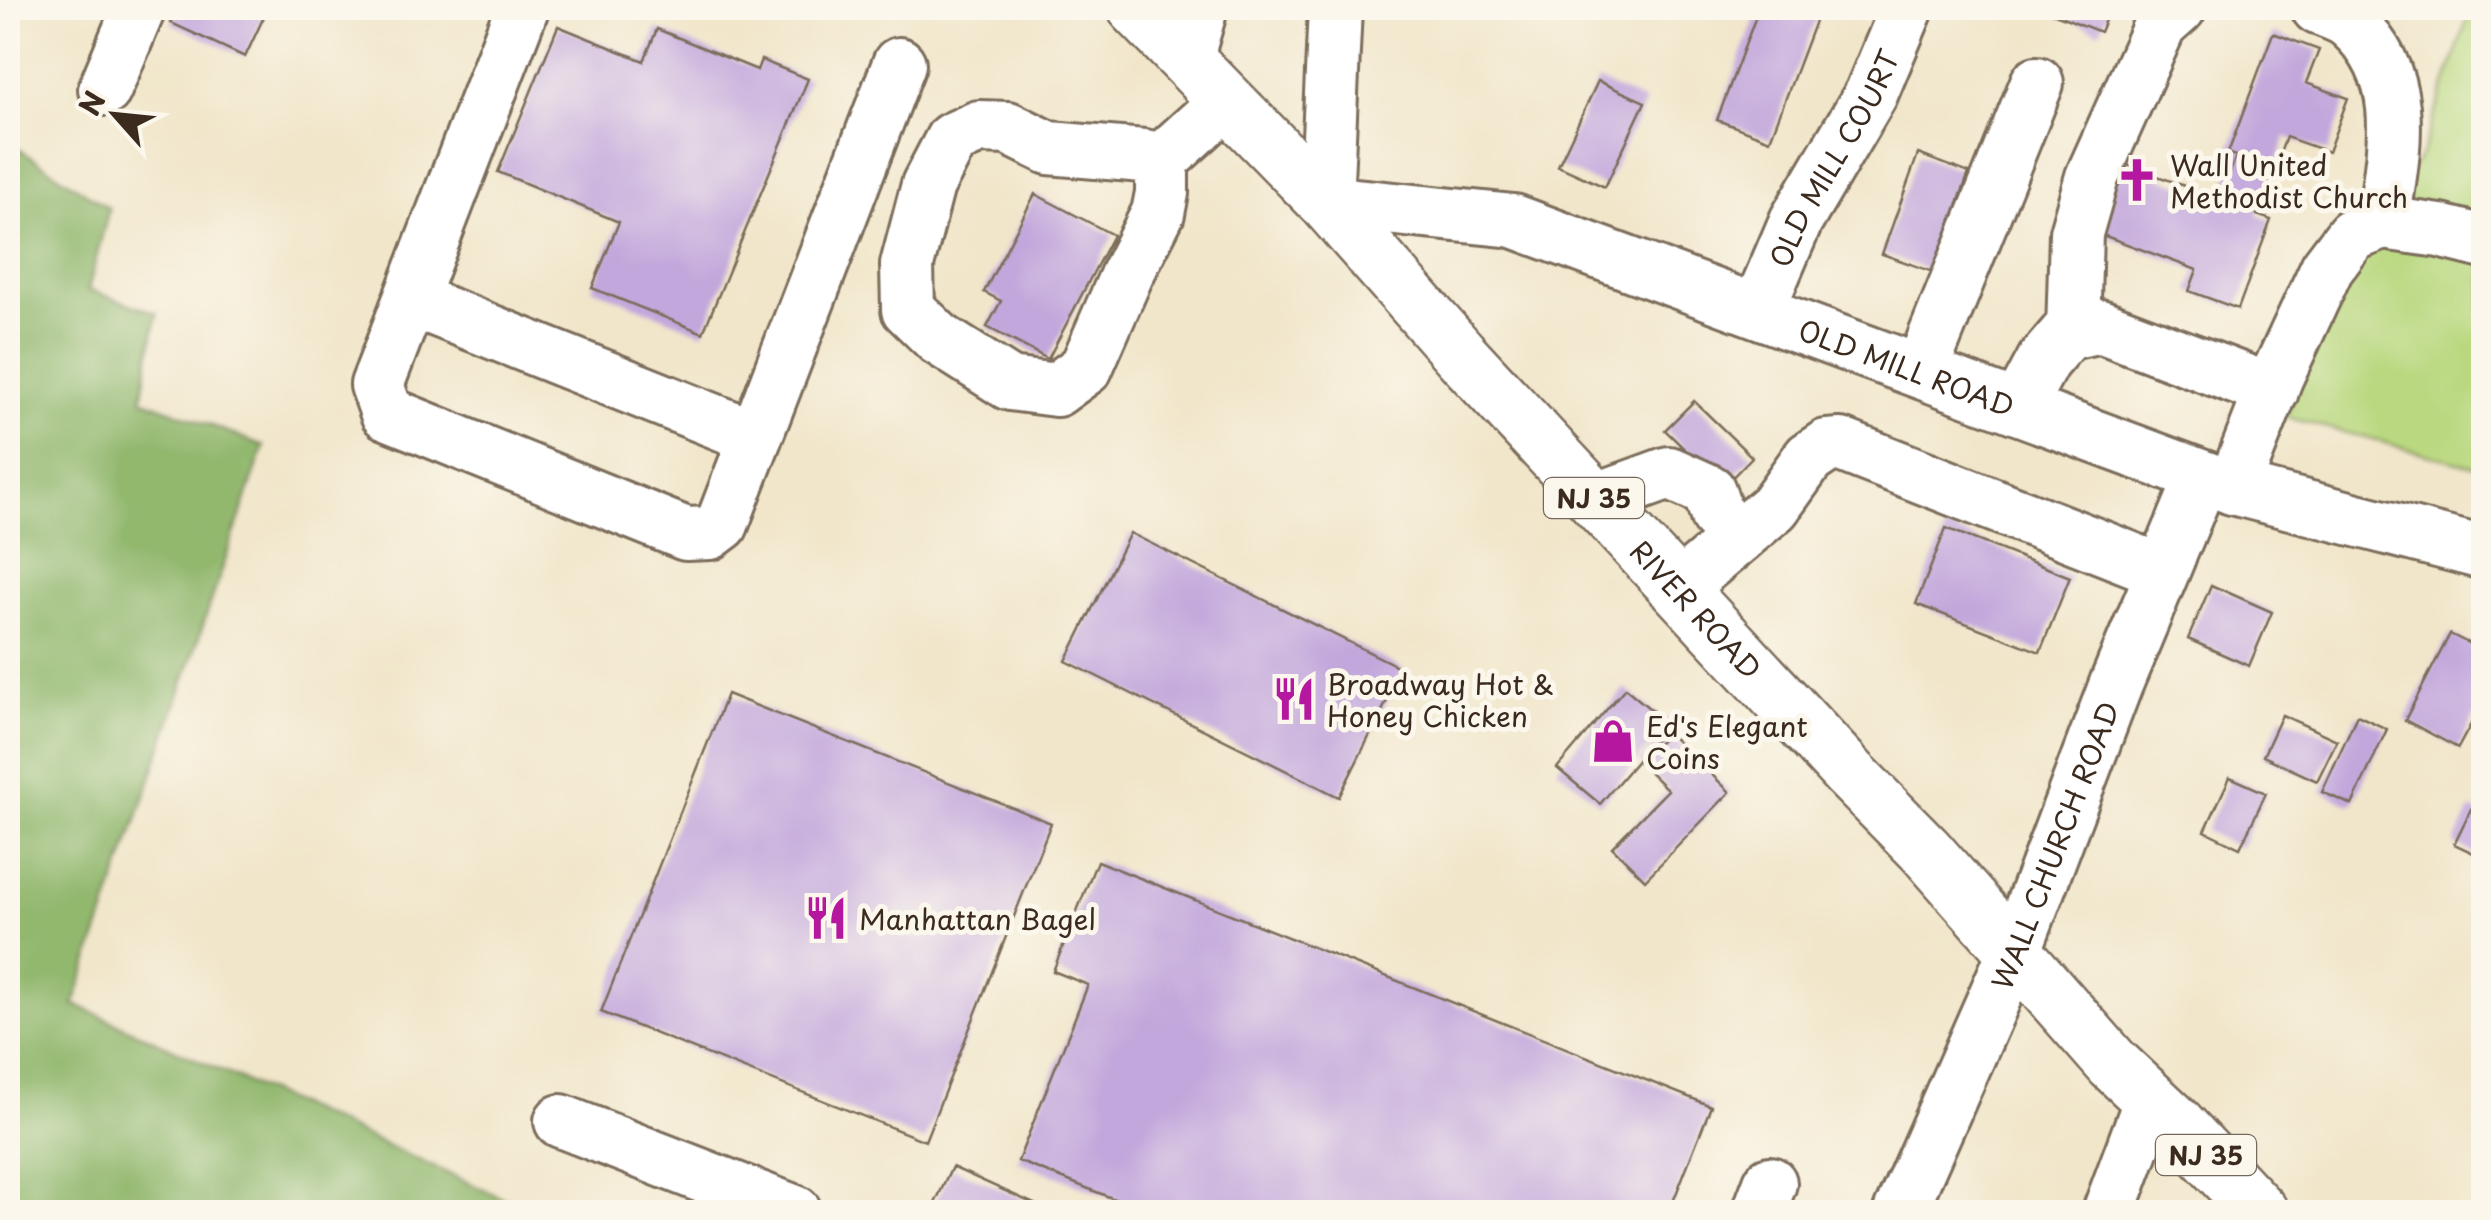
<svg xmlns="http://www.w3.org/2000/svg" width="2491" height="1220" font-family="'Playpen Sans',sans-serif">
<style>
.green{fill:#b9d87f;stroke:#7a814e;stroke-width:2.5}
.forest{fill:#92b86e;stroke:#667146;stroke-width:2.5}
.building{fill:#c2a7dc}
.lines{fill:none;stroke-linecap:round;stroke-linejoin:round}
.minor-casing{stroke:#7b6c5a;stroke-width:58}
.highway-casing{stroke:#7b6c5a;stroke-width:60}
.minor{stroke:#fff;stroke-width:52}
.highway{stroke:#fff;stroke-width:55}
.labels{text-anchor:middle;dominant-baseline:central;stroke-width:10;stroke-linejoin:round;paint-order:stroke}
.shield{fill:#fbf7ec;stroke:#75685c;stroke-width:2.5}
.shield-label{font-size:25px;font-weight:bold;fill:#3b2a1e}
.street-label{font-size:28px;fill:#3b2a1e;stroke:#fbf7ec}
.poi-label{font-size:28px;fill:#3b2a1e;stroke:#fbf7ec;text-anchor:start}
</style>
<rect width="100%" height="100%" fill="#fbf7ec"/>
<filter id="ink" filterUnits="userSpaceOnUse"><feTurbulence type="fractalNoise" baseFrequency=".01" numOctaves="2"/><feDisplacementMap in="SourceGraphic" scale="20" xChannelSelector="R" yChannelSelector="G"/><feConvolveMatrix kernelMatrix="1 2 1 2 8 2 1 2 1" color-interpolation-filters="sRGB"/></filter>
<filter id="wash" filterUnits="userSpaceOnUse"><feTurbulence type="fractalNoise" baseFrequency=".0048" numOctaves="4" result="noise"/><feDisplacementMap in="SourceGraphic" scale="40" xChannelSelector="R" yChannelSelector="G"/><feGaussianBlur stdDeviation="2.25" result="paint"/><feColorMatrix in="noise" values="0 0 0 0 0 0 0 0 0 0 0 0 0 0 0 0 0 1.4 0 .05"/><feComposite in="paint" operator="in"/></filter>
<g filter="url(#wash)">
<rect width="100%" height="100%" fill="#f1e6ca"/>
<!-- green -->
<path class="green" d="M2471,8H2483V469L2286,417L2349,261L2422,153Z"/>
<!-- forest -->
<path class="forest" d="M8,142L109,208L88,290L157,313L142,399L264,446L74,1004L533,1212H8Z"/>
<g id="blocks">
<!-- building -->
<path class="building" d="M178,8H268L245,57L171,23Z
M1759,8H1820L1770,140L1717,120Z
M2040,8H2110L2100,32Z
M558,26L644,61L657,29L757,70L761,60L808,79L703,333L592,288L619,222L498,172Z
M2273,33L2319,50L2306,83L2348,98L2328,152L2286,137L2257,215L2271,220L2238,309L2189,291L2197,270L2089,230L2114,160L2220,199L2236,156L2228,153Z
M1598,81L1645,102L1605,187L1558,166Z
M1918,154L1969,173L1933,272L1882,254Z
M1035,194L1113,235L1048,359L987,327L1001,301L984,292Z
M1694,401L1752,457L1723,487L1665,430Z
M1946,528L2070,577L2040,652L1916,604Z
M1130,533L1403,669L1339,797L1066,661Z
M2211,585L2272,612L2249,666L2188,639Z
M2450,634L2484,651V700L2458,748L2405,720Z
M1625,688L1668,724L1600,804L1557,768Z
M727,694L1051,823L925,1141L601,1012Z
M2282,715L2337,740L2317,781L2263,756Z
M2357,715L2387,729L2352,805L2322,792Z
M1668,733L1730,792L1645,880L1612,847L1668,790L1639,762Z
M2230,777L2266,793L2240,848L2205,831Z
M2471,809L2484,815V858L2454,844Z
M1097,861L1711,1106L1669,1212H1147L1018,1161L1088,985L1053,971Z
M952,1167L1052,1212H931Z"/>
</g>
</g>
<g filter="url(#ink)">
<use href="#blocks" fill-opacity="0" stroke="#7b6c5a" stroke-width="2.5"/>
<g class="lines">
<!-- minor casing -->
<g class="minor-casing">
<g id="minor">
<path d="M522,8L377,385L387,413L686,534L710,533L722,524L899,64"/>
<path id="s1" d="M1335,8L1326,202L1514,221L2233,488L2484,553"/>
<path d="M2318,8C2328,12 2344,17 2352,25C2412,79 2393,153 2383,223"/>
<path d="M1186,60L1201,8"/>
<path d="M105,89L139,8"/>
<path d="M1162,160L1144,156L1049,148L1008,128L979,127L952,139L928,185L907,265L908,309L939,339L1010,384L1056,390L1086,368L1127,274L1158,213L1162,193V160L1227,101"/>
<path d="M412,300L755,437"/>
<path id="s2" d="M1758,310L1796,221L1871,94L1907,8"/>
<path d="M2073,332L2076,233L2092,177L2160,25L2179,8"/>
<path d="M1921,371L2037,83"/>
<path d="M2018,408L2043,361L2066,334L2100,326L2272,391"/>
<path d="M2233,488L2277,376L2327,268L2352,235L2383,223L2440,231L2484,242"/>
<path d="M1595,500L1669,473L1709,491L1717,516L1740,536"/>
<path d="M1678,589L1774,507L1809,458L1827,446L1841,445L2162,571"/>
<path d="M561,1121L795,1212"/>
<path d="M1759,1212L1770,1183"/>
<path id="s3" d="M1900,1212L2014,953L2116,684L2202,477"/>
<path d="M2109,1212L2151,1099"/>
</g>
</g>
<!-- highway casing -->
<g class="highway-casing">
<g id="highway">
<path id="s4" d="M1136,8L1326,202L1461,355L1849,773L1925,850L2113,1064L2178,1125L2260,1212"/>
</g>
</g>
<!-- minor -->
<use href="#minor" class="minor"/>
<!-- highway -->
<use href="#highway" class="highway"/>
</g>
</g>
<!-- icons -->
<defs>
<g id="church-bare" transform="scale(3.45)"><path d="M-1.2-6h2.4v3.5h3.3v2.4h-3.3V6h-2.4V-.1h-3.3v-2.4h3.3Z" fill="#b5179e" stroke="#fbf7ec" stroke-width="2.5" paint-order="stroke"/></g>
<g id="restaurant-bare" transform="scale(3.45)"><path d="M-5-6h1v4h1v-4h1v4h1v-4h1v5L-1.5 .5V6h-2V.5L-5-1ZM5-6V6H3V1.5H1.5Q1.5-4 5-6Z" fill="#b5179e" stroke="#fbf7ec" stroke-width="2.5" paint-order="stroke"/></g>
<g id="shop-bare" transform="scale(3.45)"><path d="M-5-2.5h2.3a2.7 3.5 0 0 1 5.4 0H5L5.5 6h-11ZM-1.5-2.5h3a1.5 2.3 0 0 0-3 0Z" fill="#b5179e" stroke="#fbf7ec" stroke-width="2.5" paint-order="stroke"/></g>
</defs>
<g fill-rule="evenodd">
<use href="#church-bare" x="2137" y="180"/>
<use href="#restaurant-bare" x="1294" y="699"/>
<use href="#shop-bare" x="1613" y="741"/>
<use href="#restaurant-bare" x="826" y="918"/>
</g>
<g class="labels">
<!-- shield labels -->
<g class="shield">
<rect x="1544" y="478" width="100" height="40" rx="8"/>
<rect x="2156" y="1135" width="100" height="40" rx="8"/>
</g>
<g class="shield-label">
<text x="1594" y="498">NJ 35</text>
<text x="2206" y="1155">NJ 35</text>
</g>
<!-- street labels -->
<g class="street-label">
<text stroke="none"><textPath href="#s2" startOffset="170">OLD MILL COURT</textPath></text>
<text stroke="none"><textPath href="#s1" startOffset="802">OLD MILL ROAD</textPath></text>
<text stroke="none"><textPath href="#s4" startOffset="822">RIVER ROAD</textPath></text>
<text stroke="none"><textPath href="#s3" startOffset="398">WALL CHURCH ROAD</textPath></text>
</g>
<!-- poi labels -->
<g class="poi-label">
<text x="2170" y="164">Wall United<tspan x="2170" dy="32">Methodist Church</tspan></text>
<text x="1327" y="683">Broadway Hot &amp;<tspan x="1327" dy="32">Honey Chicken</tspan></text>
<text x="1646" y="725">Ed's Elegant<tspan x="1646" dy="32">Coins</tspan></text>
<text x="859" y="918">Manhattan Bagel</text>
</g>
</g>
<!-- margin -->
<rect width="2491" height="1220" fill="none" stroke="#fbf7ec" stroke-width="40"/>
<!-- north arrow -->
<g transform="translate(115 115) rotate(297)" stroke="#fbf7ec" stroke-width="8" paint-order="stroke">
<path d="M0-8L18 38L0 25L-18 38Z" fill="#3b2a1e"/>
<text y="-15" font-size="28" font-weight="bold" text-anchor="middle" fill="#3b2a1e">N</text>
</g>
</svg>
